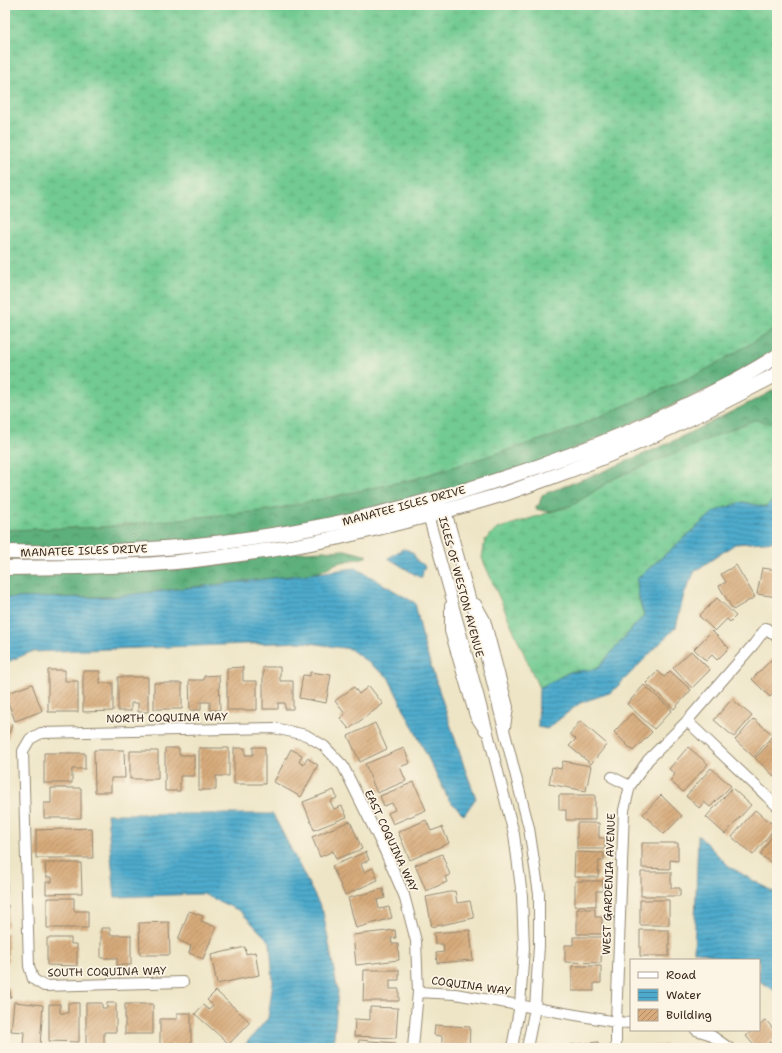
<svg xmlns="http://www.w3.org/2000/svg" width="782" height="1053" font-family="'Shantell Sans',sans-serif">
<style>
.forest{fill:url(#forest-crowns);stroke:#4c6c4d}
.wetland{fill:url(#wetland-marsh);stroke:#567a58}
.water{fill:url(#water-rules);stroke:#446a75}
.building{fill:url(#building-hatch)}
.lines{fill:none;stroke-linecap:round;stroke-linejoin:round}
.street-casing{stroke:#948872;stroke-width:12}
.secondary-casing{stroke:#948872;stroke-width:16}
.street{stroke:#fff;stroke-width:10}
.secondary{stroke:#fff;stroke-width:14}
.labels{text-anchor:middle;dominant-baseline:central;stroke-width:3.5;stroke-linejoin:round;paint-order:stroke}
.street-label{font-size:11px;fill:#3b2a1e;stroke:#fcf5e5}
</style>
<defs>
<pattern id="forest-crowns" width="20" height="18" patternUnits="userSpaceOnUse"><rect width="20" height="18" fill="#5daf7c"/><path d="M2 6a3 3 0 1 1 6 0M12 15a3 3 0 1 1 6 0" fill="none" stroke="#4e8f65"/></pattern>
<pattern id="wetland-marsh" width="20" height="14" patternUnits="userSpaceOnUse"><rect width="20" height="14" fill="#72cb92"/><path d="M1 5h8M5 5V1M11 12h8M15 12V8" fill="none" stroke="#64ae7d"/></pattern>
<pattern id="water-rules" width="6" height="5" patternUnits="userSpaceOnUse"><rect width="6" height="5" fill="#4eaacc"/><path d="M0 2.5h6" fill="none" stroke="#428ba5"/></pattern>
<pattern id="building-hatch" width="6" height="6" patternUnits="userSpaceOnUse"><rect width="6" height="6" fill="#d7ab7c"/><path d="M-1 1l2-2M0 6l6-6M5 7l2-2" fill="none" stroke="#b08b65"/></pattern>
</defs>
<rect width="100%" height="100%" fill="#fcf5e5"/>
<filter id="ink" filterUnits="userSpaceOnUse"><feTurbulence type="fractalNoise" baseFrequency=".025" numOctaves="2"/><feDisplacementMap in="SourceGraphic" scale="8" xChannelSelector="R" yChannelSelector="G"/><feConvolveMatrix kernelMatrix="1 2 1 2 8 2 1 2 1" color-interpolation-filters="sRGB"/></filter>
<filter id="wash" filterUnits="userSpaceOnUse"><feTurbulence type="fractalNoise" baseFrequency=".012" numOctaves="4" result="noise"/><feDisplacementMap in="SourceGraphic" scale="16" xChannelSelector="R" yChannelSelector="G"/><feGaussianBlur stdDeviation="0.9" result="paint"/><feColorMatrix in="noise" values="0 0 0 0 0 0 0 0 0 0 0 0 0 0 0 0 0 1.4 0 .05"/><feComposite in="paint" operator="in"/></filter>
<g filter="url(#wash)">
<rect width="100%" height="100%" fill="#eee5c6"/>
<!-- forest -->
<path class="forest" d="M777,328V356L765,364L515,475L259,537L5,552V530L101,527L270,510L414,479L559,434L702,372Z
M777,388V427L771,423L615,478L573,505L549,512L536,509V506L539,505L542,495L544,494L599,473L665,445L765,395Z
M345,550L368,556L362,558L337,563L317,573L109,597L5,598V575L302,552Z"/>
<!-- wetland -->
<path class="wetland" d="M5,5H777V328L702,372L559,434L414,479L270,510L101,527L5,530Z
M754,420L771,423L777,427V500L774,499L766,507L743,502L715,511L637,579L639,599L644,615L597,669L570,672L539,688L482,558L485,540L497,529L573,505L615,478Z"/>
<!-- water -->
<path class="water" d="M774,499L777,500V541L735,544L695,571L684,594L676,627L612,692L580,703L547,729L538,727L539,688L570,672L597,669L644,615L639,599L637,579L715,511L743,502L766,507Z
M403,549C412,550 414,554 417,561L424,565L425,569L423,571L422,577H419L388,558C393,556 398,551 403,549Z
M356,568L415,603L425,648L465,769L476,798L464,815L449,800L388,677L350,649L303,642L31,652L5,663V598L109,597L317,573Z
M107,814H273L323,912L338,992L333,1048H242L268,1018L273,982L270,942L240,911L203,894L115,897Z
M698,835L730,867L777,894V993L774,990L759,981V960H725L722,958L694,951Z"/>
<g id="blocks">
<!-- building -->
<path class="building" d="M736,565L755,597L733,610L719,586L726,582L721,574Z
M762,568L777,570V597L757,594Z
M717,598L736,616L730,622L727,619L715,631L699,616Z
M712,631L729,648L717,660L712,655L706,661L694,649Z
M691,651L710,670L692,688L673,668Z
M772,659L777,664V690L770,697L752,679Z
M243,667V681H257V710H227V668Z
M263,667H280V681H293V709H285V703H278V709H263Z
M48,670H65V681H78V712H48Z
M83,671H100V683H113V711L83,712Z
M658,671L664,677L670,671L691,690L674,709L646,683Z
M310,672L331,675L326,703L299,698L303,675L310,676Z
M219,675L220,710H210V702H201V710H190L189,680H204V676Z
M118,677H148V712H138V703H131V711H118Z
M154,683H182V709H154Z
M32,684L42,711L15,721L5,694Z
M644,685L672,710L654,729L627,704Z
M369,686L383,704L349,729L340,718L345,714L335,701L354,687L359,694Z
M732,699L752,716L734,737L714,720Z
M632,713L652,732L633,751L614,732Z
M754,719L773,735L754,757L735,740Z
M580,721L607,744L591,764L569,746L576,739L570,734Z
M5,722L12,724L5,748Z
M375,723L387,749L360,762L348,736Z
M777,736V773L774,776L755,758Z
M253,747H265V784H234V748H245V755H253Z
M688,747L708,764L683,792L670,781L675,774L669,769Z
M165,748H179V755H194V776H180V791H165Z
M199,748H229V776H216V790H199Z
M404,748L410,763L400,767L406,781L377,793L365,764Z
M291,749L302,755L299,762L304,765L307,758L318,765L301,797L274,782Z
M94,750H124L125,778H111V792H95Z
M130,751H158V779H130Z
M44,753H85V769H72V783H44Z
M563,761L591,766L586,791L549,784L552,767L561,769Z
M711,768L731,786L710,807L704,802L699,808L686,796Z
M414,782L426,810L393,824L388,813L395,810L392,803L384,806L380,796Z
M51,788H81V818H44V803H51Z
M732,788L751,805L725,834L706,817Z
M334,790L337,798L330,801L334,809L342,806L347,817L314,830L303,802Z
M559,795H595V820H566V810H559Z
M661,795L682,816L664,834L643,814Z
M755,810L776,827L753,855L732,837Z
M5,813H6L7,824H5Z
M426,820L431,831L442,827L449,843L410,860L398,832Z
M350,821L362,849L336,859L333,851L320,857L312,837Z
M577,823H599V838H605V849H577Z
M92,828L93,858H36V830Z
M776,829L777,830V866L760,855Z
M5,836H7V857H5Z
M642,843H678V861L670,860V869L642,868Z
M366,852L369,860L361,864L364,872L373,868L378,880L345,895L332,866Z
M575,852L604,853V861H599L598,877H574Z
M442,854L450,875L445,877L447,882L426,891L415,865Z
M5,863H8V875H5Z
M45,863H81L82,893L46,894V882H52V877H46Z
M641,872H671V888H680V896H641Z
M575,881H603V891H596V906H575Z
M5,883H7V894H5Z
M383,889L385,898L377,900L379,909L389,907L392,918L356,928L348,898Z
M455,891L457,903L470,901L474,918L432,927L426,897Z
M47,898H74V911H88V928H47Z
M640,900H669V925H640Z
M5,905H8V927H5Z
M577,909H595V917H602V934H577Z
M189,911L203,916L201,921L216,927L203,959L189,953L191,946L178,940Z
M169,922L170,955H140L139,923Z
M101,928H110V935H131V965H117V958H101Z
M395,930L396,938H391L392,944H398L399,960L356,965L353,935Z
M470,930L473,960L437,963L436,953L444,952L443,944H435L434,933Z
M640,930H669V956H640Z
M5,933H8V963H5Z
M573,937H602L601,963L565,962V945H573Z
M47,938H71V944H77V966L47,965Z
M245,947L246,954L255,952L259,975L217,984L211,955Z
M572,966H601V983H594V991H572Z
M364,970H399V980H390V989H399V1001H363Z
M9,987L11,997L5,998V988Z
M216,991L250,1022L229,1044L195,1014L203,1005L209,1010L213,1005L207,1000Z
M14,1002L43,1005L40,1046L23,1045L24,1032L11,1031Z
M68,1003H79V1042L49,1041V1004H60V1013H68Z
M86,1003H102V1008H107V1003H116V1032H104V1045H86Z
M125,1004H153V1034H125Z
M370,1007L398,1008L396,1038L354,1036L355,1019L370,1020Z
M177,1013H191V1045H171V1048H160V1019H177Z
M766,1020L777,1034V1037L762,1048H756L746,1036L753,1030H759V1026Z
M435,1025L470,1027L469,1048H433V1045L442,1046V1036L434,1035Z
M359,1040L396,1043V1048H358Z
M598,1042L599,1048H570V1045Z
M666,1045V1048H639V1047Z"/>
</g>
</g>
<g filter="url(#ink)">
<use href="#blocks" fill-opacity="0" stroke="#948872" stroke-width="1"/>
<g class="lines">
<!-- street casing -->
<g class="street-casing">
<path id="street" d="M441,507L446,511L477,623L529,828L539,894V946L535,1008L527,1048
M430,509L428,515L478,694L514,834L522,896L524,948L520,1005L512,1048
M476,604L485,620L508,707L505,727
M450,606V631L475,716L485,731
M687,721L777,806
M612,777L630,786
M183,982L44,986L33,979L29,966L23,751L30,739L41,733L274,728L306,735L324,746L343,766L384,849L404,895L416,941L418,992L413,1048
M418,992L455,994L616,1022L631,1023
M696,1030L709,1034L729,1048
M616,1048V1022L624,810L630,786L648,760L687,721L754,644L766,628L777,637"/>
</g>
<!-- secondary casing -->
<g class="secondary-casing">
<path id="secondary" d="M5,552C66,553 127,552 187,546C283,537 377,517 469,489C525,472 579,453 633,430C682,408 731,385 777,356
M5,568C50,568 94,567 139,565C180,563 222,557 263,551C309,545 353,534 398,523C434,514 471,504 507,493C521,488 535,483 549,478C628,450 703,414 777,374"/>
</g>
<!-- street -->
<use href="#street" class="street"/>
<!-- secondary -->
<use href="#secondary" class="secondary"/>
</g>
</g>
<g class="labels">
<!-- street labels -->
<g class="street-label">
<text transform="translate(404 506) rotate(-15)">MANATEE ISLES DRIVE</text>
<text transform="translate(84 551) rotate(-2)">MANATEE ISLES DRIVE</text>
<text transform="translate(461 587) rotate(75)">ISLES OF WESTON AVENUE</text>
<text transform="translate(167 718) rotate(-1)">NORTH COQUINA WAY</text>
<text transform="translate(391 841) rotate(65)">EAST COQUINA WAY</text>
<text transform="translate(609 884) rotate(-88)">WEST GARDENIA AVENUE</text>
<text transform="translate(107 972) rotate(-1)">SOUTH COQUINA WAY</text>
<text transform="translate(471 986) rotate(8)">COQUINA WAY</text>
</g>
</g>
<!-- margin -->
<rect width="782" height="1053" fill="none" stroke="#fcf5e5" stroke-width="20"/>
<!-- legend -->
<rect x="630" y="959" width="130" height="72" fill="#fcf5e5" stroke="#afa495"/>
<rect x="638" y="972" width="20" height="6" fill="#ffffff" stroke="#afa495"/>
<text x="666" y="979" font-size="12" fill="#3b2a1e">Road</text>
<rect x="638" y="989" width="20" height="12" fill="url(#water-rules)" stroke="#afa495"/>
<text x="666" y="999" font-size="12" fill="#3b2a1e">Water</text>
<rect x="638" y="1009" width="20" height="12" fill="url(#building-hatch)" stroke="#afa495"/>
<text x="666" y="1019" font-size="12" fill="#3b2a1e">Building</text>
</svg>
